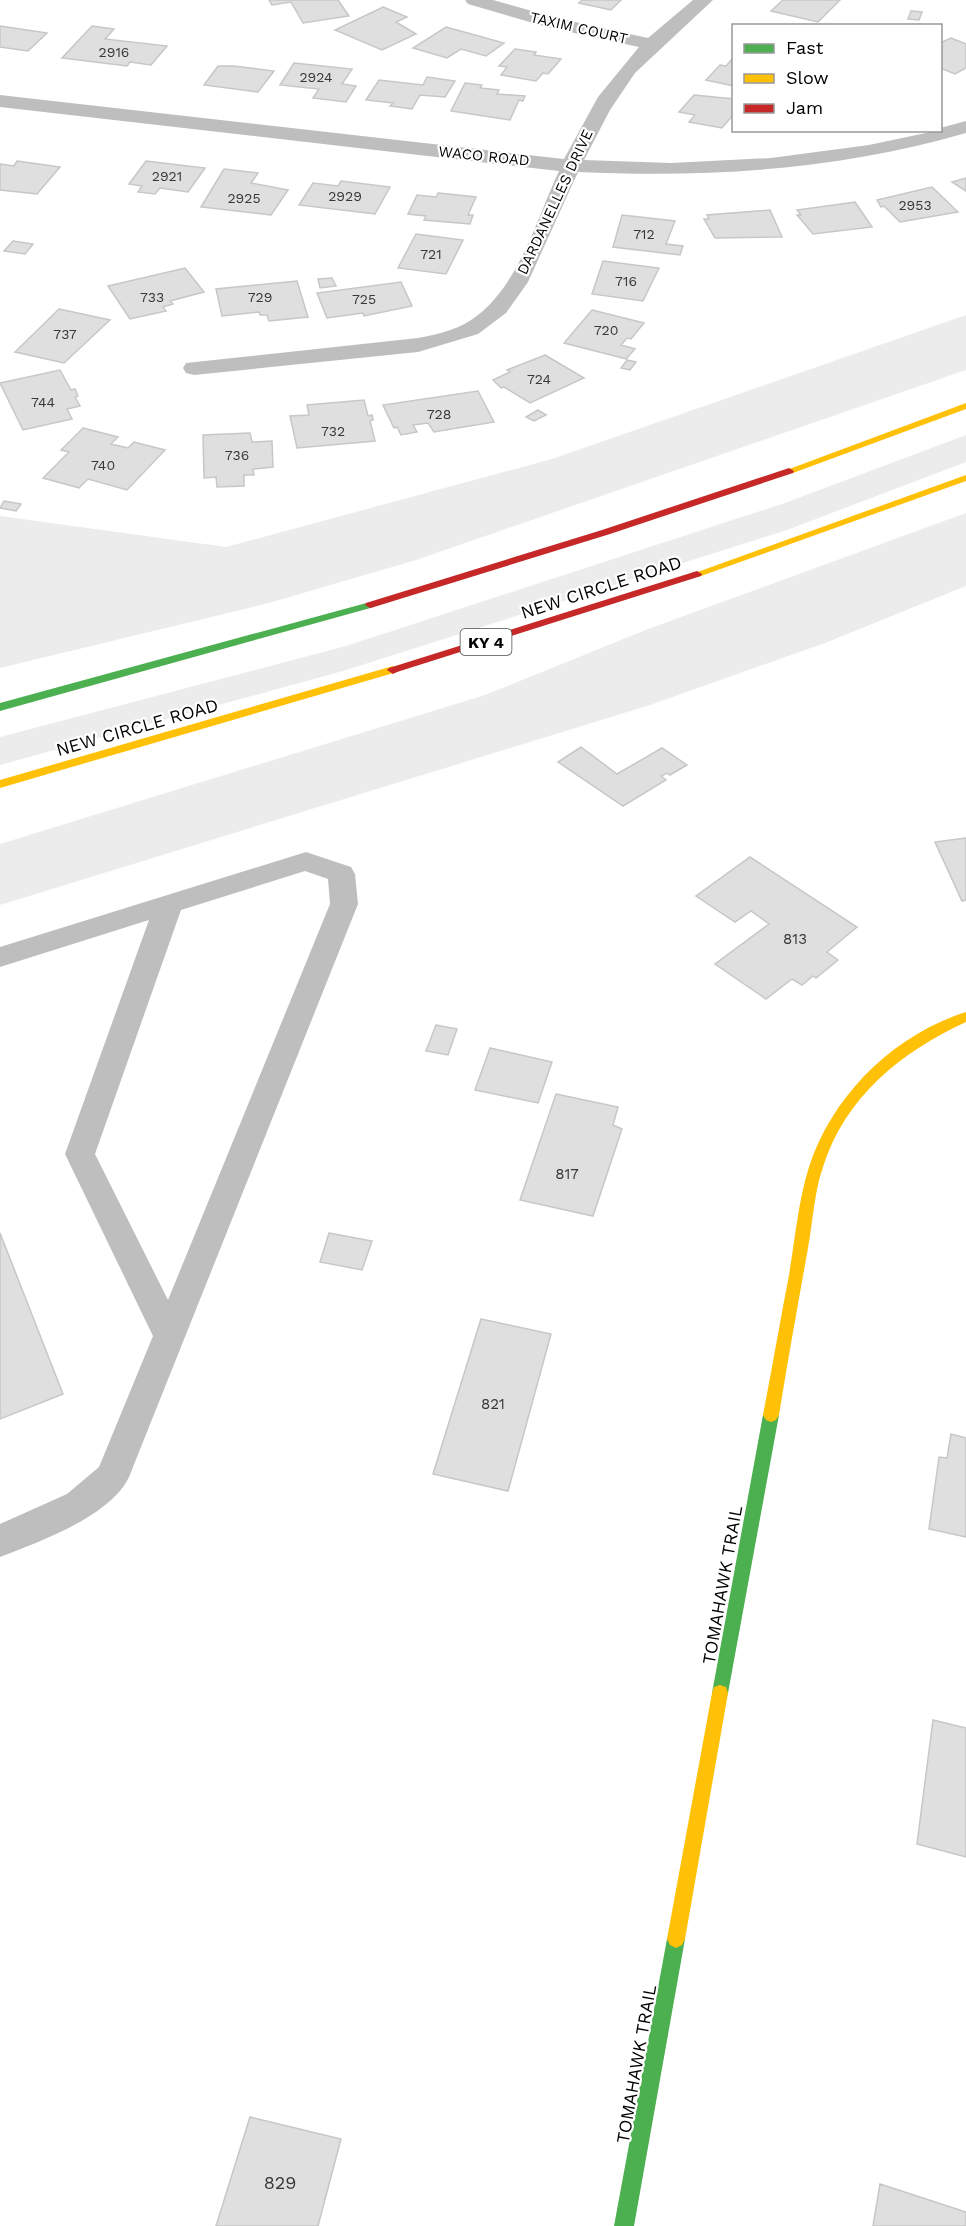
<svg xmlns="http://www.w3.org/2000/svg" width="966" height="2226" font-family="'Work Sans',sans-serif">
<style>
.green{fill:#ececec}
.building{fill:#dfdfdf;stroke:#c7c7c7;stroke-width:1.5}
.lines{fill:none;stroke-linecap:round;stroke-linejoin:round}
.lane{fill:#bebebe;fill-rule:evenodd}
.street{fill:#bebebe;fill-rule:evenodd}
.fast{fill:#4caf50;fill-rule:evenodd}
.slow{fill:#ffc107;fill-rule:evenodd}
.jam{fill:#c62828;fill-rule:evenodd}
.labels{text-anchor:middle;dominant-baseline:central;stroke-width:4.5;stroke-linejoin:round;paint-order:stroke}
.far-number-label{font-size:14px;fill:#383838}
.far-street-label{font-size:15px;fill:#000;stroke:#fff}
.number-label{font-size:15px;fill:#383838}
.shield{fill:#fff;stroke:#4c4c4c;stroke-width:1.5}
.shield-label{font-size:16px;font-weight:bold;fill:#000}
.street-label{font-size:18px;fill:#000;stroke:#fff}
.near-number-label{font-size:18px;fill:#383838}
</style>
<rect width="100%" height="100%" fill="#fff"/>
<!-- green -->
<path class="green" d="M966,315V370L416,560L269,603L0,668V516L226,547L552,459Z
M966,435V462L787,530L343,671L0,765V737L346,646L782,504Z
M966,513V586L825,643L650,705L0,905V844L485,695L648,629Z"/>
<!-- building -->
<path class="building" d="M269,0H338L349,16L303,23L291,2L272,5Z
M582,0H621L611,10L579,3Z
M783,0H840L818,22L771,11Z
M383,7L407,17L396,22L416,34L382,50L335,30Z
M911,11L922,12L919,20L908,19Z
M0,26L47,33L28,51L0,47Z
M92,26L114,29L105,39L167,46L151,65L130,62L127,66L62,58Z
M446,27L504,43L486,56L461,49L447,58L413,48Z
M951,38L966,44V68L955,74L940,68V43Z
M515,49L536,52L534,55L561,59L548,74L543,73L536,81L501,75L507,67L499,66Z
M732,59L734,86L706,80L720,65L726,66Z
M294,63L352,69L342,84L356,86L346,102L313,98L319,89L280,85Z
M218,66H234L274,71L258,92L204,85Z
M427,77L455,81L445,97L420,95L412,109L390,106L393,103L366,100L379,80L423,85Z
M465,83L482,85L480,88L499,90L497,94L525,96L523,101L519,100L510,120L451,111Z
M694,95L734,99V114L722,128L689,122L695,115L679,112Z
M17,161L60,167L37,194L0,190V164L14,166Z
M146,161L205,168L188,192L160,188L155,194L138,192L142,186L129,184Z
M224,169L258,173L251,183L288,190L271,215L201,207Z
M966,178V191L952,182Z
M341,181L390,187L375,214L299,205L313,183L338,186Z
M932,187L958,212L900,222L884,206L881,207L877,200Z
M438,193L476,197L468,215H473L470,224L424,220L426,216L408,214L417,195L436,197Z
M855,202L872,227L813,234L797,215H801L797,210Z
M770,210L782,237L715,238L704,219H709L707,215Z
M622,215L675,221L666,244L683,246L680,255L613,247Z
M416,234L463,240L446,274L398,268Z
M13,241L33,244L25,254L4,251Z
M603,261L659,268L643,301L592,294Z
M185,268L204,292L170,301L173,304L163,307L166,311L130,319L108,286Z
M332,278L336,286L320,288L318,279Z
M297,281L308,317L269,321L267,315H260L259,312L222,316L216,289Z
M401,282L412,306L364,316L363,313L327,318L317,293Z
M59,309L110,320L64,363L15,352Z
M592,310L644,323L631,339L627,338L621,345L635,349L626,359L564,343Z
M545,355L584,378L530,403L504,387L501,388L493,380L510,372L507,370Z
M627,360L636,362L630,370L621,368Z
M60,370L71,390L75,389L78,396L75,397L80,406L67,409L72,419L23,430L0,383Z
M478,391L494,422L434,432L428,423L413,425L417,432L401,435L397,427L394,428L383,405Z
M364,400L368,416L372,415L373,420L370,421L375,441L297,448L290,416L309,415L307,405Z
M538,410L546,415L534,421L526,417Z
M83,428L118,437L111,444L128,448L134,442L165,450L127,490L88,479L79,488L43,478L69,452L61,450Z
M250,433L252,442L272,441L273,467L253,469L254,475H244V486L217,487L216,477L204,478L203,435Z
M4,501L21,504L16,511L0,508Z
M581,747L617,774L662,748L687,765L670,775L667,773L661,776L666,780L623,806L558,762Z
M966,838V900L962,901L935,842Z
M750,857L857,927L827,952L838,960L816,978L813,976L802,985L792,979L766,999L715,964L769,924L751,911L735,922L696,896Z
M436,1025L457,1029L448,1055L426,1051Z
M490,1048L552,1062L538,1103L475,1090Z
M556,1094L618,1107L613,1125L622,1129L593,1216L520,1200Z
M0,1233L63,1394L0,1419Z
M329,1233L372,1241L362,1270L320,1262Z
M481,1319L551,1334L508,1491L433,1474Z
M951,1434L966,1438V1537L929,1529L939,1457L947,1458Z
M933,1720L966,1728V1857L917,1844Z
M250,2117L341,2139L318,2226H216Z
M880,2184L966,2212V2226H873Z"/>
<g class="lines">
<!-- lane -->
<path class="lane" d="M306,852L351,867L355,874L358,904L129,1477C111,1516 39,1542 0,1557V1524L67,1494L99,1467L153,1336L65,1154L149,920L0,967V947ZM305,871L328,879L330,904L168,1300L95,1154L181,910Z"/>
<!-- street -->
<path class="street" d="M465,0H493L557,18L648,38L693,0H713L635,73L610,110L584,160L671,163L771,158L869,145L940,130V128L966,121V133C838,170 710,178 578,172L528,282L506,313L478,334L418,352L194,375L186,373L183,368L186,363L418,338C439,334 461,329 478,315C520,282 537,218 559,171L0,107V95L564,159L598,97L639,47L547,27L468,4Z"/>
<!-- fast -->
<path class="fast" d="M370,602L374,603V607L0,711V703Z
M771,1408L776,1410L779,1415L728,1693L726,1699L720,1701L714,1699L712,1693L763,1415L766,1410Z
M676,1930L682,1933L685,1939L634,2226H614L667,1939L670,1933Z"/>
<!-- slow -->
<path class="slow" d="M966,403V409L793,473H785L784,471Z
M966,475V481L701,576L697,577L692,574Z
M393,666L399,670L397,672L0,788V780Z
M966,1012V1022C901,1052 845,1097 823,1167C814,1193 813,1221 808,1248C798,1304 788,1359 779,1415L776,1420L771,1422L766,1420L763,1415C772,1368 780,1322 789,1275C795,1240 798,1202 809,1167C832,1096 893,1035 966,1012Z
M720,1685L726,1687L728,1693L685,1939L682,1945L676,1948L670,1945L667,1939L712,1693L714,1687Z"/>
<!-- jam -->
<path class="jam" d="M789,468L794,471L793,473L610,534L374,607L370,608L365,605L366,603L602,530Z
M697,571L702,574L701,576L397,672L393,674L387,670L389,668Z"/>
</g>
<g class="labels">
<!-- far-number labels -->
<g class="far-number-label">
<text x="114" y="52">2916</text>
<text x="316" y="77">2924</text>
<text x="167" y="176">2921</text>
<text x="345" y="196">2929</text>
<text x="244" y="198">2925</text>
<text x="915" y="205">2953</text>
<text x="644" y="234">712</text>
<text x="431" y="254">721</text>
<text x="626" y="281">716</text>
<text x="152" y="297">733</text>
<text x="260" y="297">729</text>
<text x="364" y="299">725</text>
<text x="606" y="330">720</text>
<text x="65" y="334">737</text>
<text x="539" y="379">724</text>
<text x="43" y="402">744</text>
<text x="439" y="414">728</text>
<text x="333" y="431">732</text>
<text x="237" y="455">736</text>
<text x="103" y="465">740</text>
</g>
<!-- far-street labels -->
<g class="far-street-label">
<text transform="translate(579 28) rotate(13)">TAXIM COURT</text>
<text transform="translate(484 156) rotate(6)">WACO ROAD</text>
<text transform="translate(555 202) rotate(-65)">DARDANELLES DRIVE</text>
</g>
<!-- number labels -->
<g class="number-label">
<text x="795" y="939">813</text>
<text x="567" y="1174">817</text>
<text x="493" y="1404">821</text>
</g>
<!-- shield labels -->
<rect class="shield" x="460.5" y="629" width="51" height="26" rx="4.5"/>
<g class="shield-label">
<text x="486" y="642">KY 4</text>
</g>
<!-- street labels -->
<g class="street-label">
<text transform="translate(601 587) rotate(-18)">NEW CIRCLE ROAD</text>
<text transform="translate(137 727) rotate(-16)">NEW CIRCLE ROAD</text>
<text transform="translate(722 1585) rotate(-80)">TOMAHAWK TRAIL</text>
<text transform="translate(636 2064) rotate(-80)">TOMAHAWK TRAIL</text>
</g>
<!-- near-number labels -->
<g class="near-number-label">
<text x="280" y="2182">829</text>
</g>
</g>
<!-- legend -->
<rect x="732" y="24" width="210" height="108" fill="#ffffff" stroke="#999999" stroke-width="1.5"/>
<rect x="744" y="44" width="30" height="9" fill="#4caf50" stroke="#999999" stroke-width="1.5"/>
<text x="786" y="54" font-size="18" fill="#000000">Fast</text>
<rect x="744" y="74" width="30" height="9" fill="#ffc107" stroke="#999999" stroke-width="1.5"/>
<text x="786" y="84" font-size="18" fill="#000000">Slow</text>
<rect x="744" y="104" width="30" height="9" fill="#c62828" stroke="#999999" stroke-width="1.5"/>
<text x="786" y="114" font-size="18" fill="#000000">Jam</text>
</svg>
